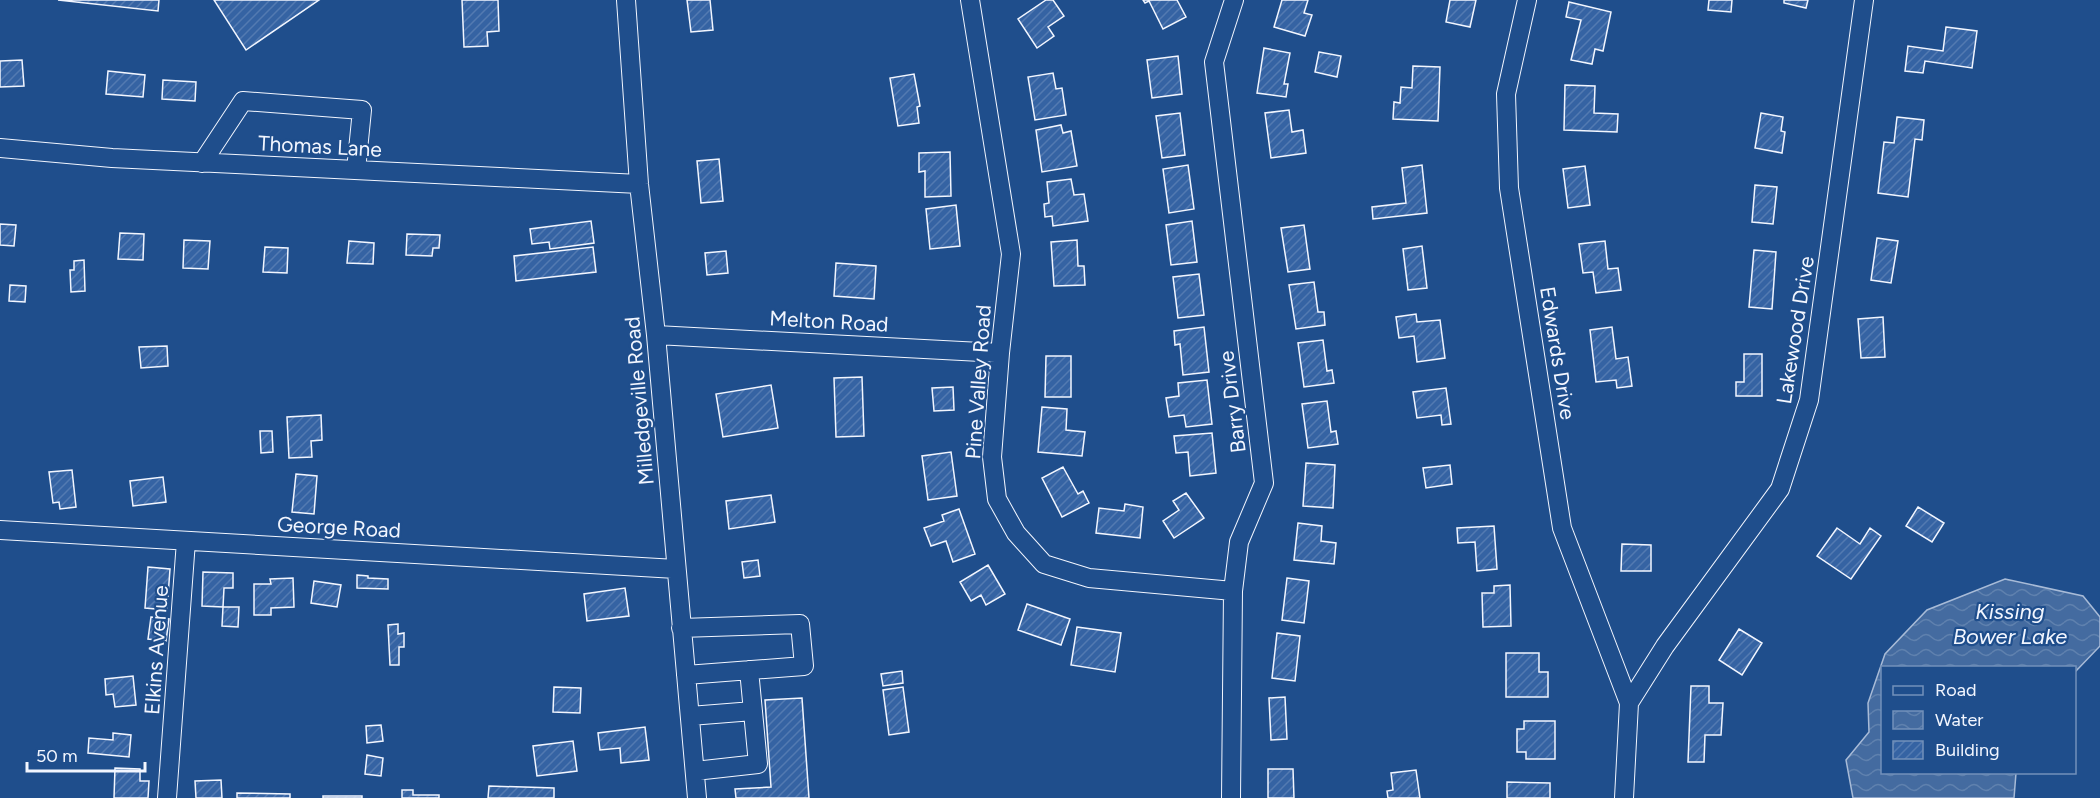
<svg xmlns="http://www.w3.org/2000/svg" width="2100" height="798" font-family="Figtree,sans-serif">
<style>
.water{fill:url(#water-waves);stroke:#a8bbd7;stroke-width:1.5}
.building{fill:url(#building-hatch);stroke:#f2f6ff;stroke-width:1.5}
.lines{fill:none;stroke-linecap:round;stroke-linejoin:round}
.minor-casing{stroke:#f2f6ff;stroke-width:20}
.minor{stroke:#1f4e8c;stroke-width:18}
.labels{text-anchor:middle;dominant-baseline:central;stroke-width:4.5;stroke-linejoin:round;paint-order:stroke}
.street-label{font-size:21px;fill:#f2f6ff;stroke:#1f4e8c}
.water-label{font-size:22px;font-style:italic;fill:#f2f6ff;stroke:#1f4e8c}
</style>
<defs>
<pattern id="water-waves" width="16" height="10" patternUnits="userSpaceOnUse" patternTransform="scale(1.5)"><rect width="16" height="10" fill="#446ba0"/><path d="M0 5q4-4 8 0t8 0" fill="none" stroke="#5f81ae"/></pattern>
<pattern id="building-hatch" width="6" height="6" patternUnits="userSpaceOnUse" patternTransform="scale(1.5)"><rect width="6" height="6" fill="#3563a3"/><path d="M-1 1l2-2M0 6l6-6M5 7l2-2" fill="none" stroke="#537ab1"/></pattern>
</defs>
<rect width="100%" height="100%" fill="#1f4e8c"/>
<!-- water -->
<path class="water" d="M2005,579L2083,596L2100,617V646L2075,672L2074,668H1882V772L2016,773L2014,798H1853L1846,760L1869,732L1868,703L1885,654L1927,610Z"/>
<!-- building -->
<path class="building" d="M58,0H159L158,11Z
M214,0H319L246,50Z
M462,0H498L499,31L487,32L488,46L464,47Z
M687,0H710L713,30L691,32Z
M1046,0H1053L1064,16L1048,27L1054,36L1037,48L1018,19Z
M1143,0H1177L1186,17L1163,29L1149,1L1145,3Z
M1282,0H1308L1304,13L1312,15L1305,36L1274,27Z
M1450,0H1476L1470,27L1446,22Z
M1709,0H1732L1731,12L1708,10Z
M1784,0H1808L1806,8L1784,3Z
M1569,2L1611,12L1603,51L1595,49L1592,64L1571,60L1581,20L1566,17Z
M1946,27L1977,31L1972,68L1925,61L1923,73L1905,71L1908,46L1943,51Z
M1264,48L1290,53L1284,84H1288L1286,97L1257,93Z
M1319,52L1341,56L1337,77L1315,72Z
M1178,56L1182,94L1152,98L1147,60Z
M22,60L24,86L0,87V61Z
M1413,66L1440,67L1438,121L1393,119L1394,102L1400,103L1401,87L1412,88Z
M108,71L145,75L143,97L106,94Z
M1053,73L1056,89L1062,88L1066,115L1035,120L1028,77Z
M914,74L920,106L917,107L919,123L898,126L890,78Z
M163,80L196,82L195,101L162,99Z
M1565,85L1595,86L1594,113L1618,114L1617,132L1564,130Z
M1289,110L1292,132L1303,130L1306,153L1271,158L1265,113Z
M1180,113L1185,155L1162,158L1156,116Z
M1761,113L1783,117L1781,131L1785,132L1782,153L1755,148Z
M1897,117L1924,120L1922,140L1915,139L1908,197L1878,193L1884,142L1894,143Z
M1061,125L1063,133L1071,131L1077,166L1042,172L1036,130Z
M950,152L951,196L925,197V171L919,172V153Z
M719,159L723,201L701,203L697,161Z
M1188,165L1194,209L1169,213L1163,169Z
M1422,165L1427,213L1373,219L1372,207L1406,203L1402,168Z
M1585,166L1590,205L1568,208L1563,169Z
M1071,179L1074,195L1084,194L1088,221L1053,226L1052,216L1045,217L1044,204L1049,203L1047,182Z
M1755,185L1777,187L1773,224L1752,222Z
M956,205L960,246L930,249L926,209Z
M591,221L594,243L550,249L549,242L532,244L530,229Z
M1192,221L1197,262L1171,265L1166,225Z
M0,224L16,225L14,246L0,245Z
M1304,225L1310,269L1288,272L1281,228Z
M120,233L144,234L143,260L118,259Z
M407,234L440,235L439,248H433L432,256L406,255Z
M1877,238L1898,241L1891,283L1871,280Z
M184,240L210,241L208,269L183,268Z
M1077,240L1078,266H1084L1085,285L1054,286L1051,242Z
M349,241L374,243L373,264L347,263Z
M1605,241L1608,269L1618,268L1621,290L1596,293L1593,272L1583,273L1579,244Z
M1422,246L1427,288L1408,290L1403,249Z
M265,247L288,248L287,273L263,272Z
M593,247L596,272L516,281L514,256Z
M1754,250L1776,252L1772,309L1749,307Z
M726,251L728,273L707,275L705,253Z
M84,260L85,291L71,292L70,270H74V261Z
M836,263L876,266L874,299L834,296Z
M1199,274L1204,315L1178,318L1173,277Z
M1314,282L1318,312H1324L1325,325L1296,329L1289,285Z
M10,285L26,286L25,302L9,301Z
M1416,314L1417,322L1440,320L1445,358L1417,362L1414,336L1399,338L1396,317Z
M1883,317L1885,357L1861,358L1858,319Z
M1204,327L1209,372L1183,375L1180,344L1175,345L1174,331Z
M1612,327L1616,359L1628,357L1632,386L1617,388L1616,380L1596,382L1590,330Z
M1323,340L1327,371L1332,370L1334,383L1304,387L1298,343Z
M167,346L168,366L141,368L139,347Z
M1744,354H1762V396H1736V382H1744Z
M1046,356H1071V397H1045Z
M862,377L864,436L836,437L834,378Z
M1207,380L1212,424L1186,427L1184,415L1169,417L1166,398L1179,396L1178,383Z
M771,385L778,428L723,437L716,394Z
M953,387L954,410L934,411L932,388Z
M1446,388L1451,424L1442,425L1441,415L1417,418L1413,392Z
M1327,401L1331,432L1336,431L1338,444L1308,448L1302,404Z
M1042,407L1067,409L1066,430L1085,432L1082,456L1038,452Z
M321,415L322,440L311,441L312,457L289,458L287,417Z
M260,431H272L273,452L261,453Z
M1212,433L1216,473L1190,476L1188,452L1176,453L1174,436Z
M951,452L957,496L928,500L922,456Z
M1306,463L1335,465L1333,508L1303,506Z
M1450,465L1452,484L1426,488L1423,468Z
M1063,467L1078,494L1083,491L1089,503L1062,517L1042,478Z
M72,470L76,507L60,509L59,502L53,503L49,472Z
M296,474L317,476L314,514L292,512Z
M163,477L166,502L133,506L130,481Z
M1186,493L1204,518L1174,538L1163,521L1179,510L1173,501Z
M771,495L775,522L729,529L726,501Z
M1125,504L1143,507L1140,538L1096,533L1099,508L1124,511Z
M1918,507L1944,523L1932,542L1906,526Z
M959,509L975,554L953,562L946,541L931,546L924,528L944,521L942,515Z
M1298,523L1322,526L1321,541L1336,543L1334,564L1294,560Z
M1494,526L1497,569L1477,571L1475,542L1458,543L1457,528Z
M1837,528L1860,544L1870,528L1881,536L1851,579L1817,556Z
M1622,544L1651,545V571H1621Z
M758,560L760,576L744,578L742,562Z
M988,565L1005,594L986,605L981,595L971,601L960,582Z
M148,567L170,569L167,610L145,608Z
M203,572L233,573V588H224L223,607H239L238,627L222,626L223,607L202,606Z
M357,575L368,576V578L388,579V589L357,588Z
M293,578L294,607L271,608V615H254V584H271L270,579Z
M1287,578L1309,581L1304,623L1282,620Z
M314,581L341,585L337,607L311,603Z
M1510,585L1511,626L1483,627L1482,593H1494V586Z
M625,588L629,616L587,621L584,594Z
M1027,604L1070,619L1061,645L1018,630Z
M151,617L169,619L166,641L148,639Z
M398,624V634L404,633V647H399V665H390L388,625Z
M1077,627L1121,633L1115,672L1071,665Z
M1739,629L1762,643L1742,675L1719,660Z
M1277,633L1300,636L1295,681L1272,678Z
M1506,653H1539V672H1548V697H1506Z
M902,671L903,683L883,686L881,674Z
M133,676L136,705L115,707L113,694L106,695L105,679Z
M1691,686H1709V703H1723L1721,735H1705L1704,762H1688Z
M554,687L581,688L580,713L553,712Z
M903,687L909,732L889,735L883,690Z
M1285,697L1287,739L1271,740L1269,698Z
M802,698L809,798H736L735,789L771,787L765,700Z
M1524,721H1555V759H1526V752H1517V729H1524Z
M381,725L383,741L367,743L366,726Z
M645,727L649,760L621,763L620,748L600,750L598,733Z
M113,733L131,735L129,757L88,753L89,738L113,740Z
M573,741L577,771L537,776L533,746Z
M367,755L383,758L381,776L365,774Z
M115,768L140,769V781H149L148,798H114Z
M1268,769H1293L1294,798H1268Z
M1416,770L1420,798H1388L1387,791L1393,790L1391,773Z
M221,780L222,798H196L195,781Z
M1507,782L1550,783V798H1507Z
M489,786L554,788V798H488Z
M402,790H413V795H439V798H402Z
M237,793L290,794V798H237Z
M323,796H362V798H323Z"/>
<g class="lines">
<!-- minor casing -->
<g class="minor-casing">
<path id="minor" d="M626,0L639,184L656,335L697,798
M970,0L1011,254L1000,353L992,457L997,499L1016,533L1044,564L1089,578L1233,591
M1527,0L1506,94L1509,188L1562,528L1629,703
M0,148L112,158L639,184
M202,163L243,101L362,110L356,170
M656,335L1000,353
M0,530L676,569
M681,628L800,624L804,666L686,675
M690,716L753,711
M695,771L758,764L749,670
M167,798L186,541
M1231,798L1233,591L1239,542L1264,483L1214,62L1234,0
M1624,798L1629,703L1665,646L1780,489L1809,400L1864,0"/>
</g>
<!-- minor -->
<use href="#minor" class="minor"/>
</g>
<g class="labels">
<!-- street labels -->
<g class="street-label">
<text transform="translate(320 146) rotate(3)">Thomas Lane</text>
<text transform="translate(829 321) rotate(3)">Melton Road</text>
<text transform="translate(1795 330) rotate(-81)">Lakewood Drive</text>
<text transform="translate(1558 353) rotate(81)">Edwards Drive</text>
<text transform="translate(978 382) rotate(-86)">Pine Valley Road</text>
<text transform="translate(639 401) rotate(-95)">Milledgeville Road</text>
<text transform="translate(1232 402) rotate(-97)">Barry Drive</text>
<text transform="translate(339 527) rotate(3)">George Road</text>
<text transform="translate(156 650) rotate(-86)">Elkins Avenue</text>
</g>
<!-- water labels -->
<g class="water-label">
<text x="2010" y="611">Kissing<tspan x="2010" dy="25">Bower Lake</tspan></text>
</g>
</g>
<!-- legend -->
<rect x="1881" y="666" width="195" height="108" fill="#1f4e8c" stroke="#7391ba" stroke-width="1.5"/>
<rect x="1893" y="686" width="30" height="9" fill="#1f4e8c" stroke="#7391ba" stroke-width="1.5"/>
<text x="1935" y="696" font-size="18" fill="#f2f6ff">Road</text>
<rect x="1893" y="711" width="30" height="18" fill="url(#water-waves)" stroke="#7391ba" stroke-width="1.5"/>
<text x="1935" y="726" font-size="18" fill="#f2f6ff">Water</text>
<rect x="1893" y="741" width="30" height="18" fill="url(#building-hatch)" stroke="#7391ba" stroke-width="1.5"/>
<text x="1935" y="756" font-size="18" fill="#f2f6ff">Building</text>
<!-- scale -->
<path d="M27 762v9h118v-9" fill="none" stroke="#f2f6ff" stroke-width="3"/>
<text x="36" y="762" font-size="18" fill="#f2f6ff" stroke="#1f4e8c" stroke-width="4.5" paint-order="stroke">50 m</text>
</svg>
